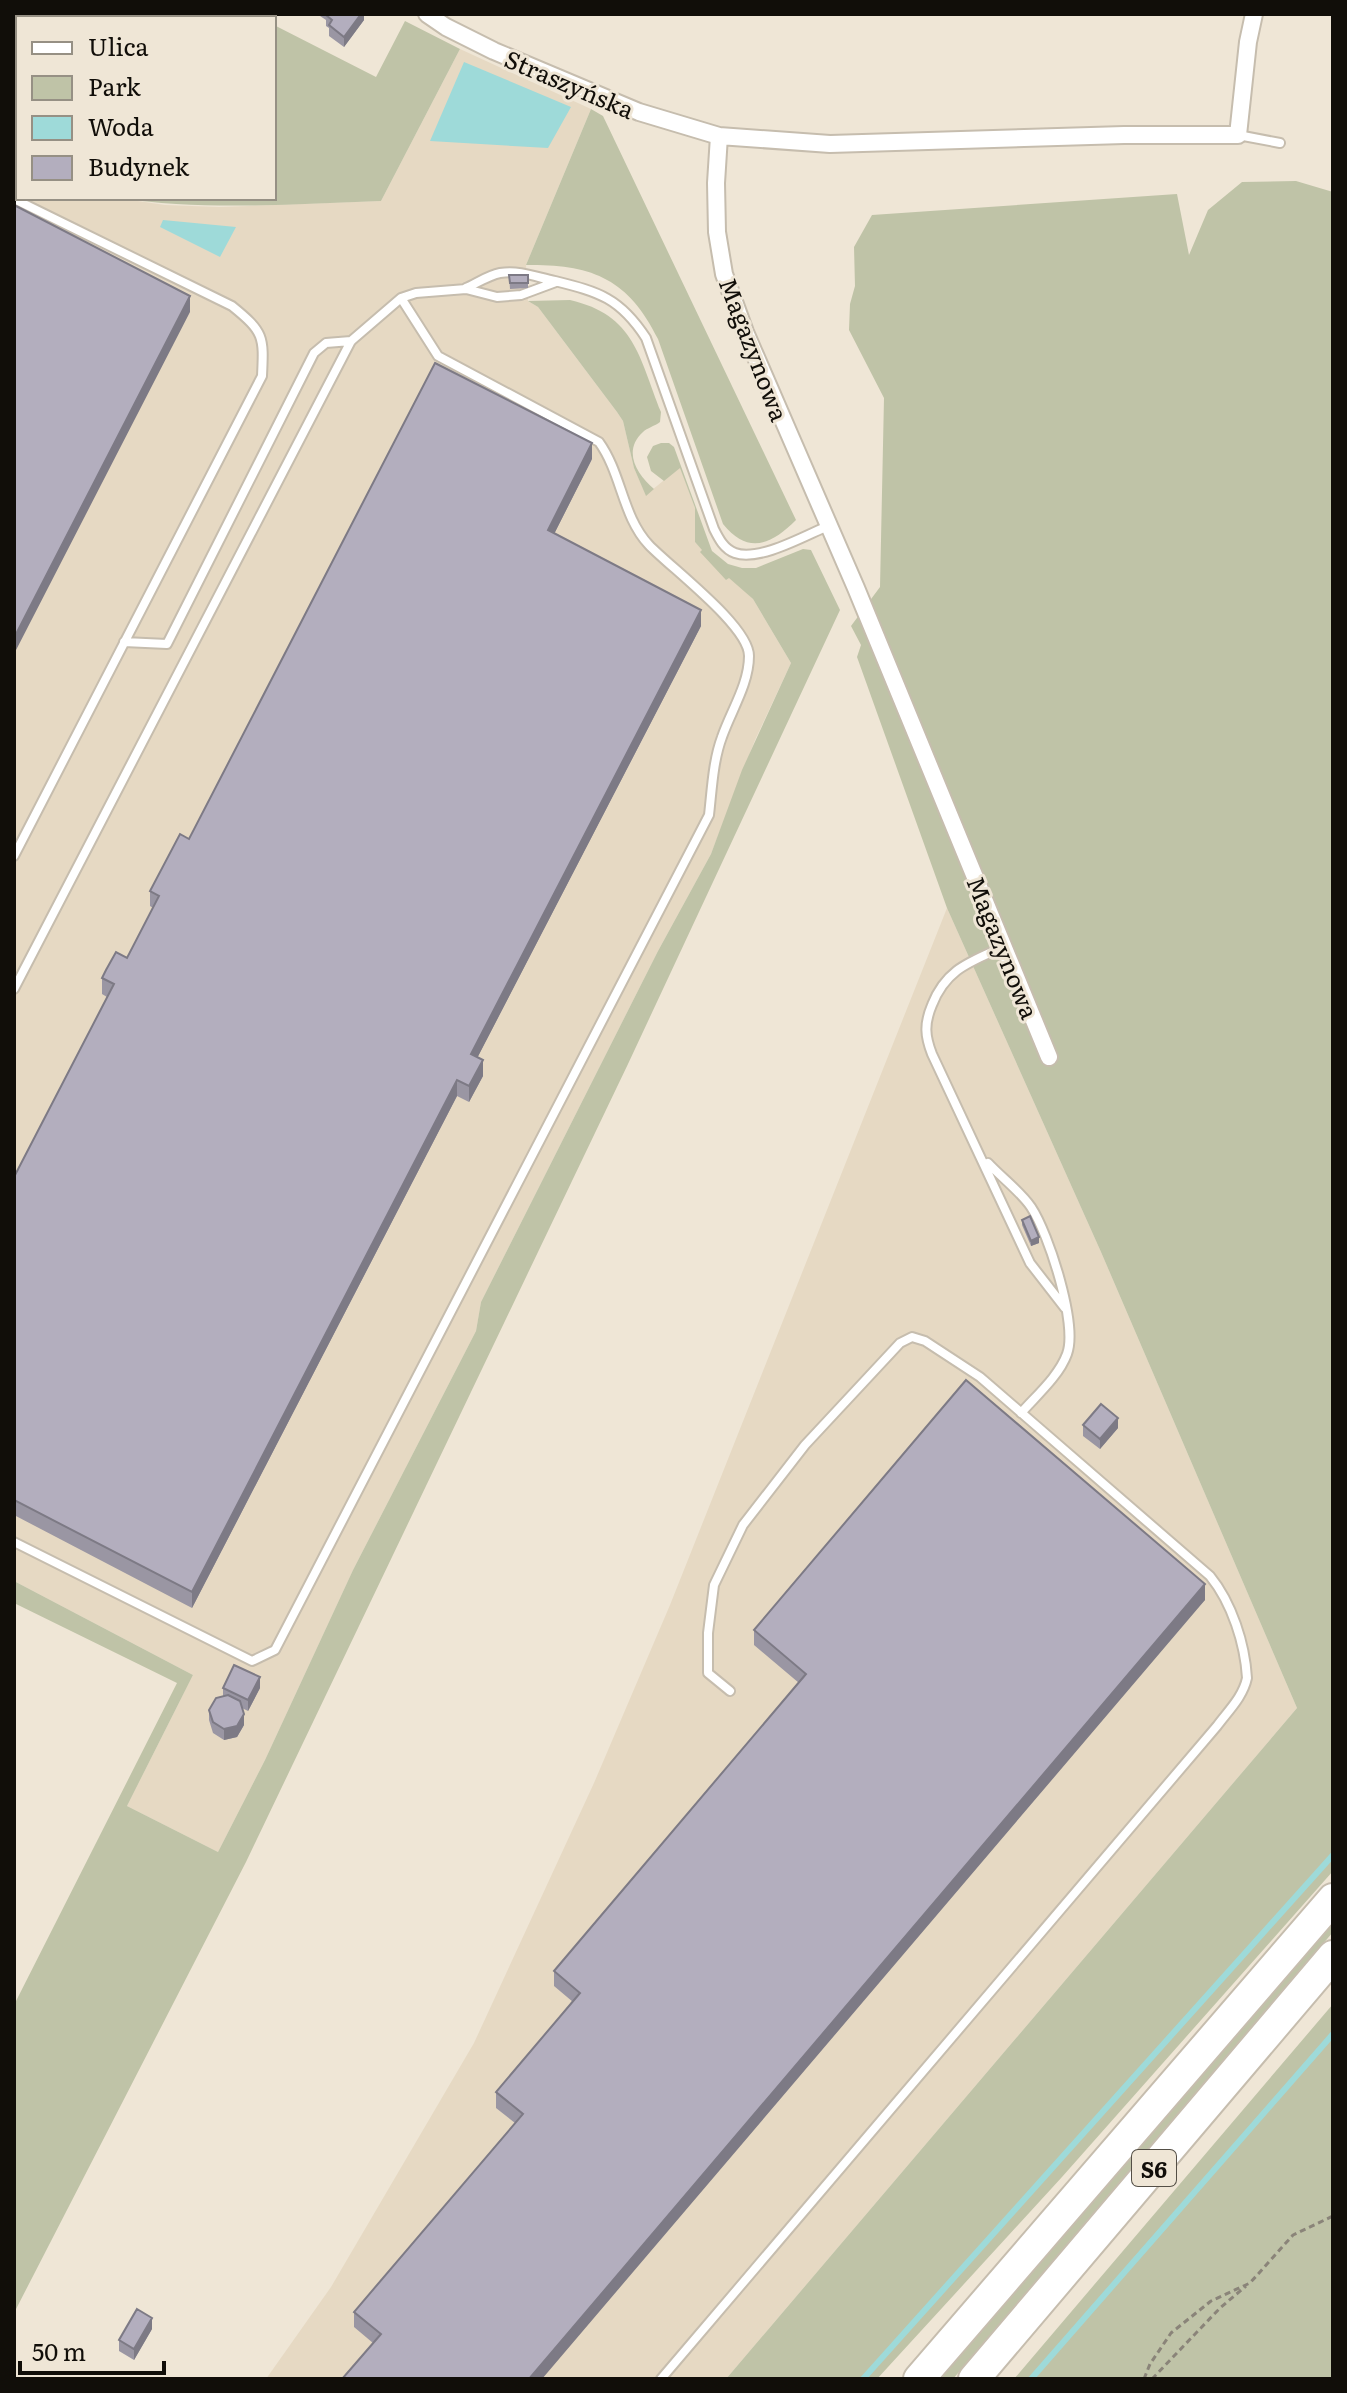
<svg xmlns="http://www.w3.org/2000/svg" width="1347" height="2393" font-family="Literata,serif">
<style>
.built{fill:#e6d9c3}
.green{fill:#bfc3a7}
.water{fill:#9edad9}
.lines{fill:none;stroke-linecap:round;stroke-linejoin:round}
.stream{stroke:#9edad9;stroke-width:6}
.lane-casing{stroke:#c6bdae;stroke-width:12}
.street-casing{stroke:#c6bdae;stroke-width:20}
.highway-casing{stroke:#c6bdae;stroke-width:34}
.path{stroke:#8a8479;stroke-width:3;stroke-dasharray:6 4;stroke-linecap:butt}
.lane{stroke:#fff;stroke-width:8}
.street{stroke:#fff;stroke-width:16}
.highway{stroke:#fff;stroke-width:30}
.wall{fill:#9a96a3}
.shaded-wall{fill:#7d7a85}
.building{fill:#b3aebe;stroke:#7d7a85;stroke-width:2}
.labels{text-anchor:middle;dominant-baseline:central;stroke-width:6;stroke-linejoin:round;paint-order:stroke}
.shield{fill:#efe6d6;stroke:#544f46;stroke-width:2}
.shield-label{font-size:22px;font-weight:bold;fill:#110e09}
.street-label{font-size:24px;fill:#110e09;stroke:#efe6d6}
</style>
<rect width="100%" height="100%" fill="#efe6d6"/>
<!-- built -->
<path class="built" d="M460,49L591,109L526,265L528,301L538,307L617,412L623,421L634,468L646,495L680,467L695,508V542L753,599L791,663L755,740L711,854L658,951L481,1302L476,1331L353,1570L265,1760L218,1852L127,1806L193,1675L14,1581V183L18,184V198H118L165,205L219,207L381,201Z
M947,908L1101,1252L1297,1708L726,2379H266L331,2287L474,2043L594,1783L670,1605Z"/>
<!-- green -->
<path class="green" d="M405,21L460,49L381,201C293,204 206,211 118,198H274V25L376,77Z
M14,66L18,69V184L14,183Z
M591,109L603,116L796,520C771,545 748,555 723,524L658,339C628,278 591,264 526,265Z
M1296,181L1333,192V1871L1062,2177L877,2379H726L1297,1708L1101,1252L947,908L857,657L861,645L851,626L880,587L884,398L849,330L850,304L855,286L854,247L872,215L1177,194L1189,255L1208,210L1242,182Z
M570,300C635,315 639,357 661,412L660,422C655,426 647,428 643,432C622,451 637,475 654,489L646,496L634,468L623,421L617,412L538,307L528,301Z
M661,443H669L674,447L712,551L728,564L742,568H756L803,549L811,550L840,610L628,1064L246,1862L14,2313V2005L177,1683L14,1603V1581L193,1675L127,1806L218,1852L265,1760L353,1570L476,1331L481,1302L658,951L711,854L742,770L791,663L753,599L729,578L726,580L700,552L702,550L695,542V508L680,468L664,481L651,471L647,457L653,446Z
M1333,1917V1932L953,2379H940Z
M1333,2004V2379H1014Z"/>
<!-- water -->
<path class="water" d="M464,62L571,107L548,148L430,141Z
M163,220L236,227L220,257L160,227Z"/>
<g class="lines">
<!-- stream -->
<path class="stream" d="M863,2379L1333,1855
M1031,2379L1333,2034"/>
<!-- lane casing -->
<g class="lane-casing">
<path id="lane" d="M1238,135L1280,143
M14,199L232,306C264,332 264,336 262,376L14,856
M466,288C477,283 489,275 500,273C520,270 536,277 555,281C599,292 620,298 646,338L714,529C719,539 724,549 735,553C759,562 806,535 828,526
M124,642L167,644L314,353L326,343L351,341
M1003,947C970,962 946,969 932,1005C924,1024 925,1036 932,1054L1030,1263L1065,1308
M14,989L351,341L401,298L416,293L466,289L497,297L521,295L556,282
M988,1163C1001,1177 1020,1191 1031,1207C1049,1234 1078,1325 1067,1354C1059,1376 1036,1396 1021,1413
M14,1542L252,1661L275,1650L709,815C712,789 713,761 722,737C731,711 749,684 749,656C749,626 671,568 649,545C622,516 622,474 599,442L438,356L401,298
M661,2379L1217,1726C1228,1711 1243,1697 1247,1678C1245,1644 1232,1603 1210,1576L980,1377L925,1341L912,1337L900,1343L805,1445L743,1525L714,1585L708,1633V1673L730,1691"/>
</g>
<!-- street casing -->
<g class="street-casing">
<path id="street" d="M427,14L446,27L494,51L639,112L719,136L830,144L1124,135H1238L1248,42L1254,14
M719,136L716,183L717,232L724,274L745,332L856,588L1049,1057"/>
</g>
<!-- highway casing -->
<g class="highway-casing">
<path id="highway" d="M919,2379L1333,1899
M974,2379L1333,1956"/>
</g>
<!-- path -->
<path class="path" d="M1144,2379L1150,2364L1171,2333L1211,2301L1250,2283L1293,2235L1333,2216
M1152,2379L1220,2308L1246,2286"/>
<!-- lane -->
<use href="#lane" class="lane"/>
<!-- street -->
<use href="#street" class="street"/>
<!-- highway -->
<use href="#highway" class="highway"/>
</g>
<!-- wall -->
<path class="wall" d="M144,14H172L170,18H154Z
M320,14H364V20L344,47L329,36V28L326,26V20L320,16Z
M509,275H528V288L510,289Z
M592,459L554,534L701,626L477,1058L483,1076L469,1102L457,1096L192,1608L14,1515V1177L107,997L102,994V978L127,958L153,908L150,906V891L189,839Z
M1022,1220L1039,1243L1031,1246L1022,1225Z
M1083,1425L1118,1428L1100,1449L1083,1436Z
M1205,1600L373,2343L354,2327V2312L515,2123L496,2108V2092L573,2002L554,1986V1971L799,1683L754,1645V1630Z
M223,1688H260L248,1711L242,1708L244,1725L237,1737L224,1740L213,1733L209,1720V1710L223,1696Z
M152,2329L134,2360L119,2351V2340Z"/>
<!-- shaded-wall -->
<path class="shaded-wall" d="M361,14H364V20L344,47V37Z
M190,296V312L14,654V638Z
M592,443V459L548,546V530Z
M701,610V626L471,1070V1054Z
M483,1060V1076L469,1102V1086Z
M457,1080V1096L192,1608V1592Z
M1039,1237V1243L1031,1246V1241Z
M1118,1418V1428L1100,1449V1439Z
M1205,1584V1600L542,2379H529Z
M260,1677V1688L248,1711V1700Z
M244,1714V1725L237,1737L224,1740V1729Z
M152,2318V2329L134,2360V2349Z"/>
<!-- building -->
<path class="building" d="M326,14H361L344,37L329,25L332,20L326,15Z
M14,205L190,296L14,638Z
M509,275H528V283H510Z
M435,363L592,443L548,530L701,610L471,1054L483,1060L469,1086L457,1080L192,1592L14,1500V1177L114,984L102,978L106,970L116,952L127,958L159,896L150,891L180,834L189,839Z
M1030,1216L1039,1237L1031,1241L1022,1220Z
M966,1380L1205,1584L529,2379H342L381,2334L354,2312L523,2114L496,2092L580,1993L554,1971L806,1674L754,1630Z
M1101,1404L1118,1418L1100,1439L1083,1425Z
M234,1665L260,1677L248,1700L223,1688Z
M228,1695L240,1701L244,1714L237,1726L224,1729L213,1722L209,1710L216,1698Z
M137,2309L152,2318L134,2349L119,2340Z"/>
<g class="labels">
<!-- shield labels -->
<rect class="shield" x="1132" y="2150" width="44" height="36" rx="6"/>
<g class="shield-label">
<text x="1154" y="2168">S6</text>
</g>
<!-- street labels -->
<g class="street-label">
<text transform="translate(570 83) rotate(23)">Straszyńska</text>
<text transform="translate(755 349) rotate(69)">Magazynowa</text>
<text transform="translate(1004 947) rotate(68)">Magazynowa</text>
</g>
</g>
<!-- border -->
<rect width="1347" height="2393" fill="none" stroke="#110e09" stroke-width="32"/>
<!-- legend -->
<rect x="16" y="16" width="260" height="184" fill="#efe6d6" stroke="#969084" stroke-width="2"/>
<rect x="32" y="42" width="40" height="12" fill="#ffffff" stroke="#969084" stroke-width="2"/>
<text x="88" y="56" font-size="24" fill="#110e09">Ulica</text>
<rect x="32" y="76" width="40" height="24" fill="#bfc3a7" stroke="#969084" stroke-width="2"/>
<text x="88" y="96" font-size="24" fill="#110e09">Park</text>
<rect x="32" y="116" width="40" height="24" fill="#9edad9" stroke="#969084" stroke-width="2"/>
<text x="88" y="136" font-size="24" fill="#110e09">Woda</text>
<rect x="32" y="156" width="40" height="24" fill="#b3aebe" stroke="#969084" stroke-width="2"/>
<text x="88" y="176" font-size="24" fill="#110e09">Budynek</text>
<!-- scale -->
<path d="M20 2361v12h144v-12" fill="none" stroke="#110e09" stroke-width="4"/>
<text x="32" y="2361" font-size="24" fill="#110e09" stroke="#efe6d6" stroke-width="6" paint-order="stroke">50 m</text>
</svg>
